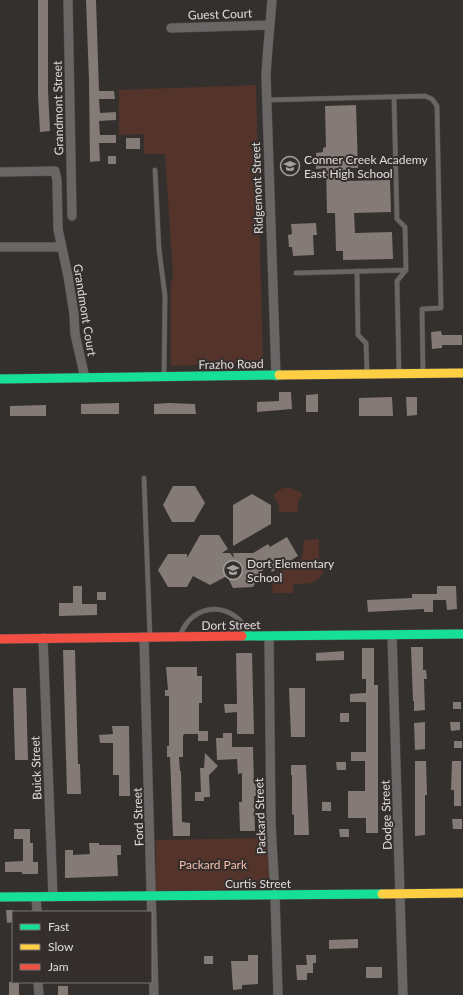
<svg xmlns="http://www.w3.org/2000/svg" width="463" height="995" font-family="Lato,sans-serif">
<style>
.green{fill:#54342a}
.building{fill:#847a76}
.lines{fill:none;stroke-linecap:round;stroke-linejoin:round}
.lane-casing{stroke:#4e4c4a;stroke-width:5.5}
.street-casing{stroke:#4e4c4a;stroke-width:10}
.fast-casing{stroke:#4e4c4a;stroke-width:10}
.slow-casing{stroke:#4e4c4a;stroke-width:10}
.jam-casing{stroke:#4e4c4a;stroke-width:10}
.lane{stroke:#696666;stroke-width:4.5}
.street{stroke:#696666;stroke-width:9}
.fast{stroke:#16e098;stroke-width:9}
.slow{stroke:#ffcf43;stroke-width:9}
.jam{stroke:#f24e42;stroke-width:9}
.labels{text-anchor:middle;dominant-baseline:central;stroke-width:4;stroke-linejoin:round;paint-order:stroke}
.street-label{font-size:12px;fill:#e0dcdb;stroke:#342f2d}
.poi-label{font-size:12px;fill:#e0dcdb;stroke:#342f2d;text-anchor:start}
.park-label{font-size:12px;fill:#f7bdaa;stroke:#342f2d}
</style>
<rect width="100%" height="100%" fill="#33302e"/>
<!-- green -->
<path class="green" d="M256,85L263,363L171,366V283L173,275L165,154H144V134L119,135V90Z
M288,487L302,493V496L298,500V512H278C282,506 276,500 273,495L281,489Z
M319,539V564L323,572C318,585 306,584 293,584V593H273L271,578L273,575L302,558L304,540Z
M269,838L270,889L156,891V840Z"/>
<!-- building -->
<path class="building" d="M38,0H48V90L50,131L40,132L38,95Z
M86,0H96L99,91H114L115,99H99L100,113L116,112V120L99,121L100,135H116V143H99L100,161L90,162L89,80Z
M356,105L358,168H346V181L390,180L391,212L354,213L355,233L392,232L393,259L343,260V251H336L335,213H327L326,168L316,169V153L323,152V148L326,147L325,106Z
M126,138H140V149H126Z
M108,156H116V164H108Z
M316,223L317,235H313L314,255L293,256L292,247H289L288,235L292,234L291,224Z
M441,331L442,335H462V345H442V348L432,349L431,332Z
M279,392H291L292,409L257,412V402L279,401Z
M318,394V412H306V395Z
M392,397L393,416H359V398Z
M406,397H417V415L407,416Z
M119,403V414H81V404Z
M169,403L195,404L196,414H154V404Z
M46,405V416H10V406Z
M173,486H195L205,503L194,522H172L163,505Z
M252,494L271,505V524L233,546V505Z
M200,535H219L228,549L222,553H230L234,558L233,553H253L268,544L270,547L287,537L298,556L272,572L267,563L253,587L233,588L227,576L210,585L193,576L187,587H168L158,570L168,554H187V558Z
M73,586H82V604H97V615L59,616V603H73Z
M437,586H456L457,609L447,610L446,600H433V612H424V609L368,612L367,600L412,598V594H437Z
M97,592H106V600H97Z
M411,647H423V670H426L427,679H424L425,710L414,711V701H413Z
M362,648H374V685H378V833H366V818H348V791H365V761H351V752H366V702H350V694L366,693V679H362Z
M63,650H75L78,764H80L81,794H67Z
M344,651V660L316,661V653Z
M236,653H252L254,734H237V712L225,713L224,704H237Z
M166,667H197V676H202V703H199V731H208V741H198V734H184L183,736V757H179L180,771H181L182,822L190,823V836H173L170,757H167V746H169V696H165V690H168Z
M13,688H26L28,760H15Z
M289,688H305V737H291Z
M453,702H461V709H453Z
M340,713H349V722H340Z
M425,722V749L415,750L414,723Z
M450,722H460V730L451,731Z
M112,726H129L130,796H119V775H113V743H100L99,735L113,734Z
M223,733H232V747H253L254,784H256V796H254L255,831H240L239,802H242V773L238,774L237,759L217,760L216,738H223Z
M454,741H462V748H454Z
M205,753L218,766L209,775L210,797H204V801H195V792H201L200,768H204Z
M415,761H426L427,795H425V835L415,836Z
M452,761H461V806H454V790H451Z
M336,762H346V770H337Z
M291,765H306L309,835H294V814L292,815V775H291Z
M322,802H331V811H322Z
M452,819H462V829H453Z
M14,829H30V843H33V862H38V874H22V872H5V862L23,861V839H14Z
M339,829H349V837H340Z
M89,843H99V845H121V855H117L118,876L65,878V850H73V855L90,854Z
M6,910H13V922L7,923Z
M358,939V948L329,949V940Z
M248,955H258V984L242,985V989L233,990L231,961H248Z
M306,955H316V963H313V973H307V980H297L296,965H307Z
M204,956H213V964H204Z
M366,967H382V978H366Z
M9,982H19V995H9Z
M58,986H68V995H58Z"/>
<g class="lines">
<!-- lane casing -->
<g class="lane-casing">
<path id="lane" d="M394,97L397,219L405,227L406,270L397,281L399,372
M267,100L425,96L432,99L437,106L441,308L422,309L423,373
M155,170L159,249L165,296L164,377
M357,271L358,335L366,343L367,373
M296,273L406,270
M144,478L150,637
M180,636C192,601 235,600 249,635"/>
</g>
<!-- street casing -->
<g class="street-casing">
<path id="street" d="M68,0L72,216
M272,0L267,59L266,76L276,376
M171,28L270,25
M0,172L55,171L57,180L58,229L68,276L74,314L75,334L85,378
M0,247H62
M392,635L403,995
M269,636L271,824L275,895L278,995
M144,637L154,995
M43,638L53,897
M36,897L37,912
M38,982L39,995"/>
</g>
<!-- fast casing -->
<g class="fast-casing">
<path id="fast" d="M0,379L279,375
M242,636L463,634
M0,897L382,894"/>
</g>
<!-- slow casing -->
<g class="slow-casing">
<path id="slow" d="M279,375L463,373
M382,894L463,893"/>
</g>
<!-- jam casing -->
<g class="jam-casing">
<path id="jam" d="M0,639L242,636"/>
</g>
<!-- lane -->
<use href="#lane" class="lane"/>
<!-- street -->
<use href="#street" class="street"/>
<!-- fast -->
<use href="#fast" class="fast"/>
<!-- slow -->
<use href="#slow" class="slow"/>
<!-- jam -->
<use href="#jam" class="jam"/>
</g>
<!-- icons -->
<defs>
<g id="school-ring" transform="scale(1)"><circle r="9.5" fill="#342f2d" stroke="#a3a09e" stroke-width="1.5"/><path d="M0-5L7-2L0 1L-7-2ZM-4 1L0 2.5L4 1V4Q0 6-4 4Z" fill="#a3a09e"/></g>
</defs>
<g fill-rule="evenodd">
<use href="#school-ring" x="290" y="166"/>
<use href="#school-ring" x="233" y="570"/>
</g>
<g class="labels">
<!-- street labels -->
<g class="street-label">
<text transform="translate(220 14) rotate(-2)">Guest Court</text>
<text transform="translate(58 108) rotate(-91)">Grandmont Street</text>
<text transform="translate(257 188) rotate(-92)">Ridgemont Street</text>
<text transform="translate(85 310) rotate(81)">Grandmont Court</text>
<text transform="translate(231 364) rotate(-1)">Frazho Road</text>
<text transform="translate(231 625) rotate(-1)">Dort Street</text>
<text transform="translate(36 768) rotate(-92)">Buick Street</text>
<text transform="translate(386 815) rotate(-92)">Dodge Street</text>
<text transform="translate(260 816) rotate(-92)">Packard Street</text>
<text transform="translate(138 817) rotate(-92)">Ford Street</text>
<text x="258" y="883">Curtis Street</text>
</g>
<!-- poi labels -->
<g class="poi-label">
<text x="304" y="159">Conner Creek Academy<tspan x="304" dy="14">East High School</tspan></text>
<text x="247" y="563">Dort Elementary<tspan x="247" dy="14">School</tspan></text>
</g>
<!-- park labels -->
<g class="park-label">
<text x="213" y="864">Packard Park</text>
</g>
</g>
<!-- legend -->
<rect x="12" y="911" width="140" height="72" fill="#342f2d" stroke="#797473"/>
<rect x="20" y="924" width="20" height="6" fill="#16e098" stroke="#797473"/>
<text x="48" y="931" font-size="12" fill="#e0dcdb">Fast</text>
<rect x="20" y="944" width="20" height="6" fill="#ffcf43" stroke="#797473"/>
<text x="48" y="951" font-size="12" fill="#e0dcdb">Slow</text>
<rect x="20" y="964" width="20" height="6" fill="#f24e42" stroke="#797473"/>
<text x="48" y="971" font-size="12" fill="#e0dcdb">Jam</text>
</svg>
